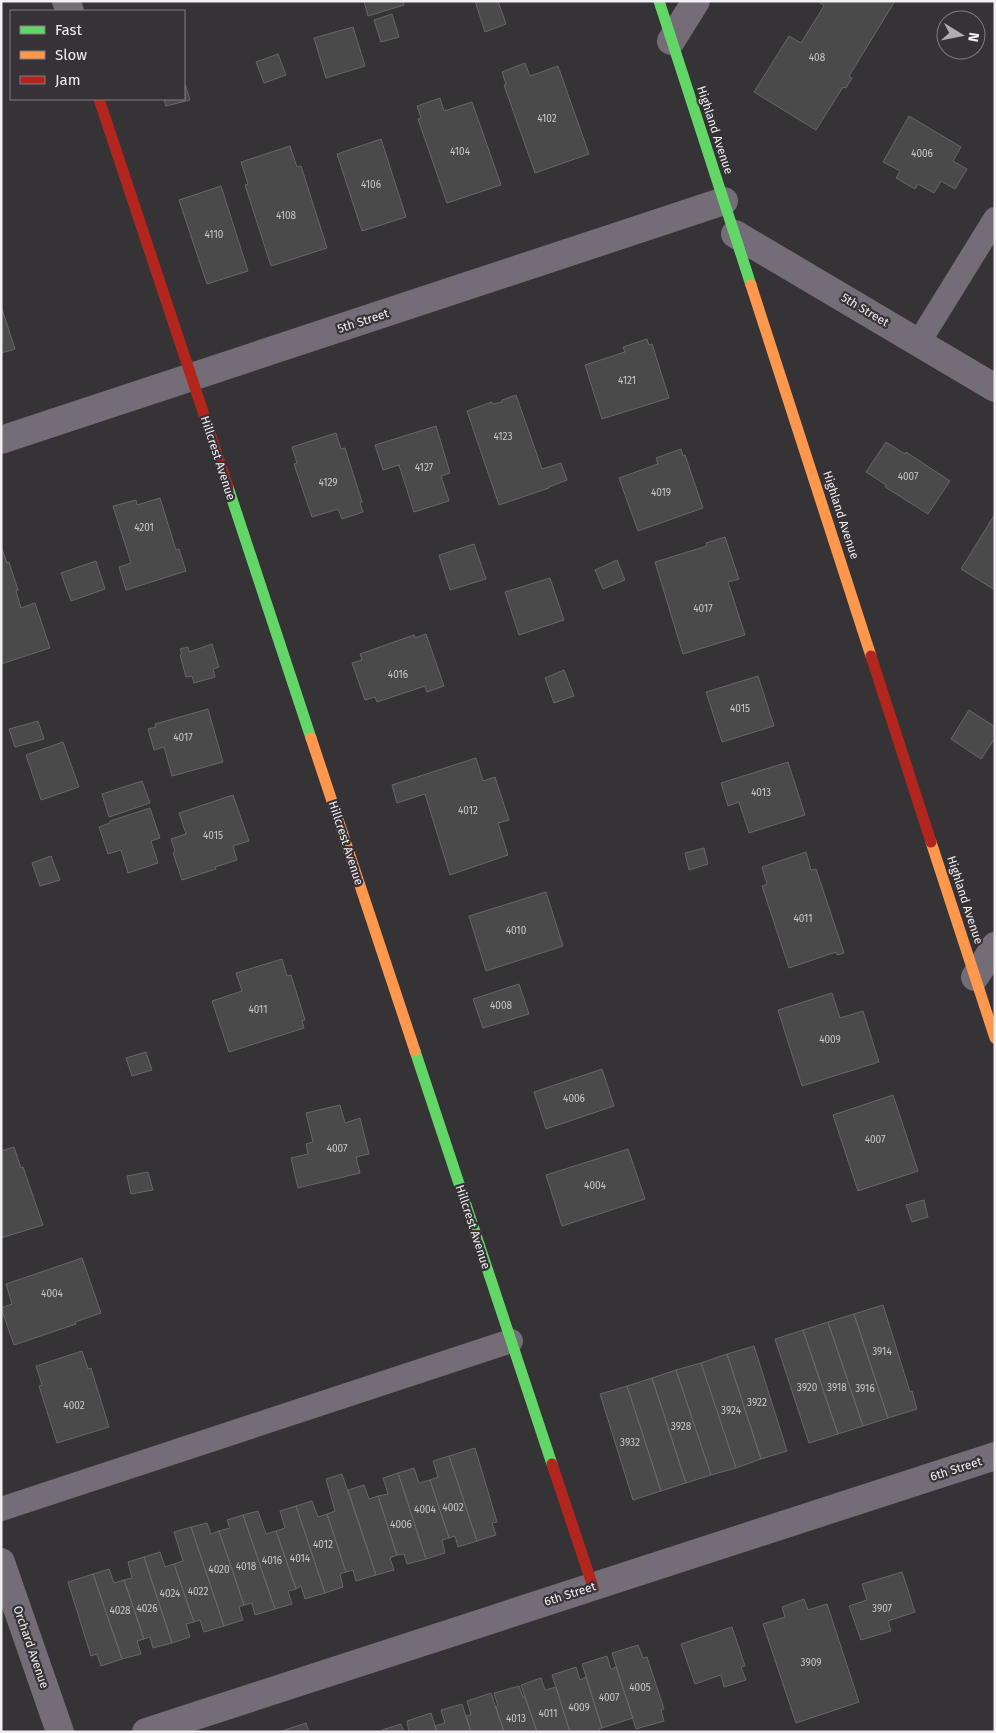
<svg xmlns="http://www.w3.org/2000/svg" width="996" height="1733" font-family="'Fira Sans',sans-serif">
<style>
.building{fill:#4b4a4b;stroke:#676767}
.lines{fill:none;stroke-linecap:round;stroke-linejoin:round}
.lane{stroke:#746c76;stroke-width:24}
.street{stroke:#746c76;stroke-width:28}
.fast{stroke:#63d668;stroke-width:11}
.slow{stroke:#ff974d;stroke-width:11}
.jam{stroke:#b3261e;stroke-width:11}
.labels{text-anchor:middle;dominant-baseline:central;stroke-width:4.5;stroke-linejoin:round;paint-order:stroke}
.number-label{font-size:10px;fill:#c8c6c8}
.street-label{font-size:12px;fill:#f2eff2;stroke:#363237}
</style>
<rect width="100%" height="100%" fill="#353336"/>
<!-- building -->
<path class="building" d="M364,1H403L404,5L368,16Z
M475,1H498L506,24L485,32Z
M895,1L849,76L852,78L846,88L843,87L816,130L754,92L789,36L801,43L824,6L818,1Z
M392,14L399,37L381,42L374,20Z
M353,27L365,66L326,78L314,38Z
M278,54L286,75L264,83L256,62Z
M525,63L530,76L558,66L589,154L535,173L504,85L506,84L502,72Z
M184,84H185L190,100L166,106L164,99H184Z
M440,98L444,111L472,102L501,185L447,203L418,119L421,118L417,106Z
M909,116L961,147L953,161L967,169L955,189L941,181L934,193L918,184L915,189L896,178L900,171L883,162Z
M381,139L406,217L362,231L337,154Z
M290,146L297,167L301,166L327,248L271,266L245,185L248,184L241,162Z
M221,186L248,271L207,284L179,200Z
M1,306L15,349L1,353Z
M647,339L649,345L652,344L669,398L602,419L585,365L625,352L623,347Z
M516,395L542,469L561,463L567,480L549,487V488L499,505L467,411L492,402L493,404L502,402V400Z
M436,426L450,473L441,476L449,501L414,512L399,465L383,470L375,445Z
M336,433L341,449L345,448L362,502L360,503L363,512L342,519L338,509L312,517L294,464L297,463L292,447Z
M886,442L905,454L906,452L950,481L928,514L885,487L886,485L866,472Z
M681,449L683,456L685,455L703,508L638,531L619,478L658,464L656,458Z
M160,498L176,550L179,549L186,571L126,590L119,567L131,563L113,506L136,500L137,505Z
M995,514V590L961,569Z
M725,537L739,579L728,582L745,635L683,654L655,562L707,546L706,543Z
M474,544L486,579L450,590L439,555Z
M1,546L7,563L9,562L18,590L16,591L21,608L35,603L50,648L1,664Z
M617,560L625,580L603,589L595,570Z
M96,561L105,589L71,601L61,573Z
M550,578L564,620L519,635L505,592Z
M426,634L444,686L427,692L425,686L377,702L375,697L365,700L352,663L362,660L360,654L414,635L415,638Z
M212,644L219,667L213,669L215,677L194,683L192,676L186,677L180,655L182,654L180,649L188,647L189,652Z
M564,670L574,696L554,703L545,678Z
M758,676L774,726L722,742L706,692Z
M208,709L223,762L172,776L164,747L154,750L148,729L156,727L155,724Z
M969,710L995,727V738L981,759L951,739Z
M38,721L44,739L15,747L9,729Z
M63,742L79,787L41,800L26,755Z
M476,758L483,781L495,777L509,820L498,823L508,855L450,875L425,794L397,803L392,785Z
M788,762L805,815L749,833L739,802L728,806L721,783Z
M142,781L150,803L109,817L102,794Z
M233,795L249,841L233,846L237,860L215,867L216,869L182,880L173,853L175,851L171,839L186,834L179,813Z
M150,808L160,838L151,841L158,863L128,873L121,850L108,854L99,827L110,823V821Z
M704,848L708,864L689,870L685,853Z
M806,852L811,870L816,869L844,953L837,955L836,952L789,968L762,886L767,884L762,867Z
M51,856L60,880L40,886L32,863Z
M546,892L563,946L486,971L469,916Z
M282,959L287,976L291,975L305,1020L302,1021L304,1028L229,1052L212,1001L242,991L236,973Z
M519,984L529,1014L483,1028L473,999Z
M832,993L840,1018L863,1011L879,1062L802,1086L778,1010Z
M146,1052L152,1070L132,1076L126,1058Z
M602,1069L614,1106L546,1129L534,1092Z
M893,1095L918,1171L858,1191L833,1115Z
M340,1105L345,1123L360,1118L369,1154L356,1157L360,1173L298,1188L291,1158L308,1154L306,1144L313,1142L306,1113Z
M14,1147L21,1168L23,1167L43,1225L1,1238V1151Z
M628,1149L645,1199L562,1226L546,1175Z
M148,1172L153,1190L131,1194L127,1176Z
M924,1200L928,1217L912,1222L906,1205Z
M82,1258L101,1313L75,1322L76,1324L14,1345L1,1308L12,1304L6,1284Z
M883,1305L910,1392L912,1391L917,1409L888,1418L854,1314Z
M854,1314L888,1418L863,1426L828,1322Z
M828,1322L863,1426L838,1434L803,1330Z
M803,1330L838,1434L809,1443L775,1339Z
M754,1346L787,1451L761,1459L727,1354Z
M82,1351L88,1369L91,1368L109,1427L57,1443L39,1386L42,1385L36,1366Z
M727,1354L761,1459L736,1468L701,1363Z
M701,1363L736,1468L711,1475L676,1370Z
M676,1370L711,1475L686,1483L652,1378Z
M652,1378L686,1483L661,1491L627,1386Z
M627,1386L661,1491L633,1500L600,1394Z
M475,1448L497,1522L492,1523L496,1535L477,1541L449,1456Z
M449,1456L477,1541L458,1547L455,1536L449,1538L430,1480L438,1477L433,1461Z
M414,1468L419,1483L430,1480L449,1538L442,1540L445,1553L426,1559L398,1473Z
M398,1473L426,1559L407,1564L404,1554L397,1555L378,1496L388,1494L383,1478Z
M342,1474L376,1575L356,1581L353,1570L346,1572L327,1514L335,1511L326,1479Z
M364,1485L369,1499L378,1496L397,1555L390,1558L394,1570L376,1575L348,1490Z
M312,1501L318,1517L327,1514L346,1572L340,1574L343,1587L325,1593L296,1506Z
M296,1506L325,1593L305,1599L301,1586L296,1589L276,1531L285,1528L280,1511Z
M258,1511L266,1534L276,1531L296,1589L288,1591L292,1604L275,1609L243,1515Z
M243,1515L275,1609L255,1615L252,1603L244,1605L219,1531L230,1528L227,1520Z
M207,1523L211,1534L219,1531L244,1605L239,1607L243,1620L224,1626L191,1527Z
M191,1527L224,1626L204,1632L200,1620L194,1622L174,1564L183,1561L174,1532Z
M160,1552L165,1567L174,1564L194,1622L186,1624L190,1637L172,1643L144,1557Z
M144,1557L172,1643L153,1648L150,1637L144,1639L124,1580L132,1578L128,1562Z
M109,1569L114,1583L124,1580L144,1639L137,1641L141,1654L122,1659L93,1574Z
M902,1572L915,1612L888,1621L891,1631L861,1640L849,1606L867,1600L862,1584Z
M93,1574L122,1659L101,1666L97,1654L91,1656L68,1582Z
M804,1599L808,1610L827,1604L859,1702L796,1723L763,1624L785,1617L782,1607Z
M732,1627L745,1666L741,1667L746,1680L724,1687L721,1675L695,1684L681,1644Z
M638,1645L643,1658L647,1657L664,1709L661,1710L664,1721L636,1729L612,1653Z
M607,1656L611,1669L616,1667L633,1718L602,1728L582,1664Z
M576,1667L580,1680L586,1677L602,1728L599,1729L600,1732H570L552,1675Z
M541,1678L545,1690L556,1687L570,1732H537L521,1685Z
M519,1686L523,1697H525L537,1732H504L496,1707L498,1706L494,1693Z
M491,1693L504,1732H471L466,1716L471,1715L467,1701Z
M462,1704L471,1732H437L435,1726L445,1723L441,1710Z
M431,1713L437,1732H409L407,1721Z
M306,1723L309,1732H279Z
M401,1724L404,1732H382V1730Z"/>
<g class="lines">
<!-- lane -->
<path class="lane" d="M919,342L995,219
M1,1509L511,1341"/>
<!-- street -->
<path class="street" d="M66,1L70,11
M671,41L696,1
M735,234L995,388
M1,440L724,201
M975,977L995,946
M1,1562L60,1732
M146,1732L995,1456"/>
<!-- fast -->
<path class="fast" d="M659,1L751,285
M228,487L311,738
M415,1051L552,1464"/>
<!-- slow -->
<path class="slow" d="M751,285L871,656
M311,738L415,1051
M931,842L995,1038"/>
<!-- jam -->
<path class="jam" d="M99,99L228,487
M871,656L931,842
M552,1464L593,1587"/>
</g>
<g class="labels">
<!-- number labels -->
<g class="number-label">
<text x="817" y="58">408</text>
<text x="547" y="119">4102</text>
<text x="460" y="152">4104</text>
<text x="922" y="154">4006</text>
<text x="371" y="185">4106</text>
<text x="286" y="216">4108</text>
<text x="214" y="235">4110</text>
<text x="627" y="381">4121</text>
<text x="503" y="437">4123</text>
<text x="424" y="468">4127</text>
<text x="908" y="477">4007</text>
<text x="328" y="483">4129</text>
<text x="661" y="493">4019</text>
<text x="144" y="528">4201</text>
<text x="703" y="609">4017</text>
<text x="398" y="675">4016</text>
<text x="740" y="709">4015</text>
<text x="183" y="738">4017</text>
<text x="761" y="793">4013</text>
<text x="468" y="811">4012</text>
<text x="213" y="836">4015</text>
<text x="803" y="919">4011</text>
<text x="516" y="931">4010</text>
<text x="501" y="1006">4008</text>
<text x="258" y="1010">4011</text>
<text x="830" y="1040">4009</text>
<text x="574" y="1099">4006</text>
<text x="875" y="1140">4007</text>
<text x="337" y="1149">4007</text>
<text x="595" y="1186">4004</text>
<text x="52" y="1294">4004</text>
<text x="882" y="1352">3914</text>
<text x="807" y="1388">3920</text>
<text x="837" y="1388">3918</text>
<text x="865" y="1389">3916</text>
<text x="757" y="1403">3922</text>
<text x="74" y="1406">4002</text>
<text x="731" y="1411">3924</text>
<text x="681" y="1427">3928</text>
<text x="630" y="1443">3932</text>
<text x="453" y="1508">4002</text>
<text x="425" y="1510">4004</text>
<text x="401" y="1525">4006</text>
<text x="323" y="1545">4012</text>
<text x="300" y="1559">4014</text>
<text x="272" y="1561">4016</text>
<text x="246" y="1567">4018</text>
<text x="219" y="1570">4020</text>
<text x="198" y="1592">4022</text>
<text x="170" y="1594">4024</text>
<text x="147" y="1609">4026</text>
<text x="882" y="1609">3907</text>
<text x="120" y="1611">4028</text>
<text x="811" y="1663">3909</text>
<text x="640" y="1688">4005</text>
<text x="609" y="1698">4007</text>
<text x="579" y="1708">4009</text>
<text x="548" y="1714">4011</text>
<text x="516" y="1719">4013</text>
</g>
<!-- street labels -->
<g class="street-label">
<text transform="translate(715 130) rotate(72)">Highland Avenue</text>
<text transform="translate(865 310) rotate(31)">5th Street</text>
<text transform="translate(363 321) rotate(-18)">5th Street</text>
<text transform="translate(218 458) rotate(72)">Hillcrest Avenue</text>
<text transform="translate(841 515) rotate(72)">Highland Avenue</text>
<text transform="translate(346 843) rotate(72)">Hillcrest Avenue</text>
<text transform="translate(965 900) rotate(72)">Highland Avenue</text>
<text transform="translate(473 1227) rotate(72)">Hillcrest Avenue</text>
<text transform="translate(956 1469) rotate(-18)">6th Street</text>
<text transform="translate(570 1594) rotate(-18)">6th Street</text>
<text transform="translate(31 1647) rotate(71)">Orchard Avenue</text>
</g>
</g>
<!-- border -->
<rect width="996" height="1733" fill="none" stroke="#f2eff2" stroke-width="5"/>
<!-- legend -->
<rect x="10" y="10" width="175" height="90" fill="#363237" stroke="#817e82"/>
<rect x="20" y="26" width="25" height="8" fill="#63d668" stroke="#817e82"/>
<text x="55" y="35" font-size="15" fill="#f2eff2">Fast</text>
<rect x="20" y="51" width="25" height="8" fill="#ff974d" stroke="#817e82"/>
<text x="55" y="60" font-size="15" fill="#f2eff2">Slow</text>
<rect x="20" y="76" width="25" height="8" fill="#b3261e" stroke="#817e82"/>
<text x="55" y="85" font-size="15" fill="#f2eff2">Jam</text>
<!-- north arrow -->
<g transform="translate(961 35) rotate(100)"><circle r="24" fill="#363237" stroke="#817e82"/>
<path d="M0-4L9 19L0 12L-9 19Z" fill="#b0adb0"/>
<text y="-8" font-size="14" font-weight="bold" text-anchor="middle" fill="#f2eff2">N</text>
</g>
</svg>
